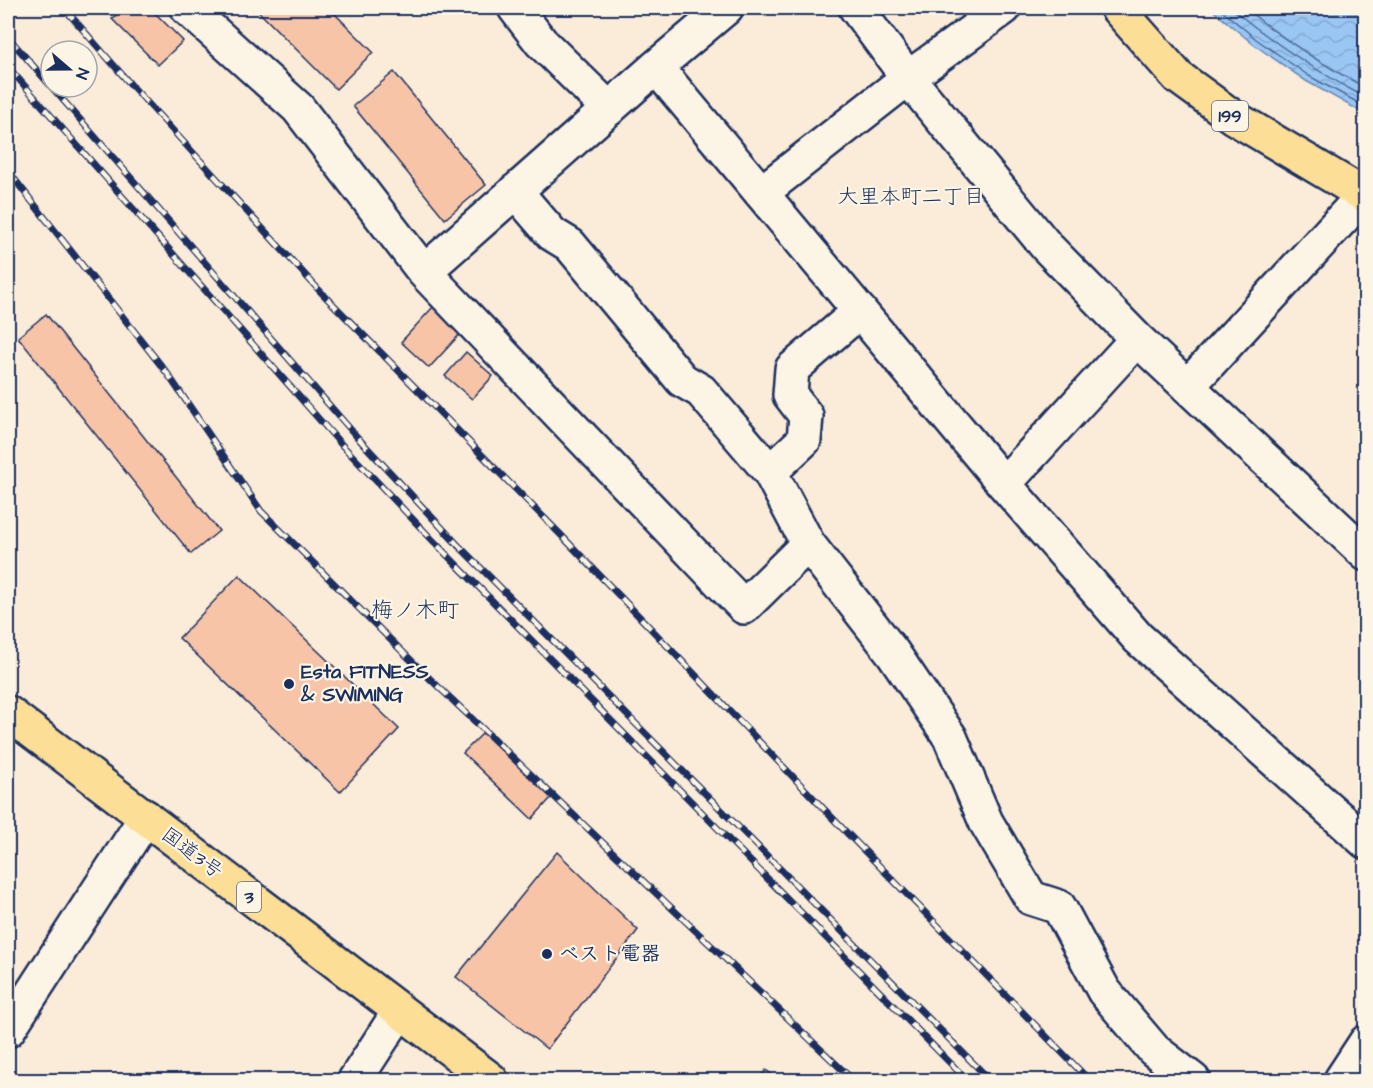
<svg xmlns="http://www.w3.org/2000/svg" width="1373" height="1088" font-family="'Architects Daughter','Klee One',sans-serif">
<style>
.water{fill:url(#water-waves);stroke:#678ab7;stroke-width:1.5}
.lines{fill:none;stroke-linecap:round;stroke-linejoin:round}
.shore{stroke:#4d6b9a;stroke-width:1.5}
.building{fill:#f7c4a8;stroke:#1b2f5e;stroke-width:1.5}
.minor-casing{stroke:#1b2f5e;stroke-width:38}
.highway-casing{stroke:#1b2f5e;stroke-width:38}
.minor{stroke:#fcf5e5;stroke-width:33}
.highway{stroke:#fdde96;stroke-width:33}
.rail-casing{stroke:#1b2f5e;stroke-width:7}
.rail{stroke:#fcf5e5;stroke-width:4.5;stroke-dasharray:14;stroke-linecap:butt}
.poi-dot{fill:#1b2f5e;stroke:#fcf5e5;stroke-width:2}
.labels{text-anchor:middle;dominant-baseline:central;stroke-width:4.5;stroke-linejoin:round;paint-order:stroke}
.shield{fill:#fcf5e5;stroke:#5e6a86;stroke-width:1.5}
.shield-label{font-size:18px;font-weight:bold;fill:#1b2f5e}
.poi-label{font-size:20px;font-weight:bold;fill:#1b2f5e;stroke:#fcf5e5;text-anchor:start}
.street-label{font-size:20px;fill:#1b2f5e;stroke:#fcf5e5}
.neighbourhood-label{font-size:21px;fill:#1b2f5e;stroke:#fcf5e5}
.quarter-label{font-size:22px;fill:#1b2f5e;stroke:#fcf5e5}
</style>
<defs>
<pattern id="water-waves" width="16" height="10" patternUnits="userSpaceOnUse" patternTransform="scale(1.5)"><rect width="16" height="10" fill="#99c6f3"/><path d="M0 5q4-4 8 0t8 0" fill="none" stroke="#83aad3"/></pattern>
</defs>
<rect width="100%" height="100%" fill="#fbebd9"/>
<filter id="ink" filterUnits="userSpaceOnUse"><feTurbulence type="fractalNoise" baseFrequency=".0167" numOctaves="2"/><feDisplacementMap in="SourceGraphic" scale="12" xChannelSelector="R" yChannelSelector="G"/><feConvolveMatrix kernelMatrix="1 2 1 2 8 2 1 2 1" color-interpolation-filters="sRGB"/></filter>
<g filter="url(#ink)">
<!-- water -->
<path class="water" d="M1210,8H1365V114L1306,81L1253,44Z"/>
<g class="lines">
<!-- shore -->
<path class="shore" d="M1219,8L1256,39L1309,76L1366,107
M1231,8C1274,44 1316,71 1366,98
M1245,8C1282,39 1323,65 1366,88"/>
</g>
<!-- building -->
<path class="building" d="M124,8H150L183,41L158,65L112,19Z
M255,8H329L373,52L336,89Z
M394,72L486,185L445,219L353,106Z
M433,307L461,333L429,368L401,342Z
M46,314L219,531L191,554L18,337Z
M466,352L493,376L472,399L445,376Z
M239,575L399,729L340,792L179,638Z
M483,733L551,798L532,819L463,753Z
M557,852L638,930L547,1049L456,977Z
M766,1070L779,1080H758Z"/>
<g class="lines">
<!-- minor casing -->
<g class="minor-casing">
<path id="minor" d="M187,8L298,108L424,272L744,607L808,544
M515,8L541,42L609,109
M856,8L908,78L1047,247L1137,339L1366,554
M656,67L1004,484L1138,638L1366,842
M515,191L552,234L570,245L682,380L701,391L770,472L808,544L893,653L950,737L986,822L1031,898L1059,907L1104,991L1154,1050L1193,1080
M761,193L908,78L1004,8
M424,272L656,67L726,8
M1188,386L1364,195
M770,472L804,440L806,416L790,395L792,369L860,311
M1004,484L1137,339
M8,1030L146,817
M355,1080L399,1012
M1341,1080L1366,1042"/>
</g>
<!-- highway casing -->
<g class="highway-casing">
<path id="highway" d="M1117,8L1178,77L1233,117L1366,196
M8,713L491,1080"/>
</g>
<!-- minor -->
<use href="#minor" class="minor"/>
<!-- highway -->
<use href="#highway" class="highway"/>
<!-- rail casing -->
<g class="rail-casing">
<path id="rail" d="M64,8L132,86L318,289L561,535L845,831L1089,1080
M8,37L358,438L457,544L990,1080
M8,67L340,443L444,552L967,1080
M8,171L167,373L261,511L426,675L853,1080"/>
</g>
<!-- rail -->
<use href="#rail" class="rail"/>
</g>
</g>
<!-- markers -->
<g class="poi-dot">
<circle cx="289" cy="684" r="6"/>
<circle cx="547" cy="954" r="6"/>
</g>
<g class="labels">
<!-- shield labels -->
<g class="shield">
<rect x="1212" y="101" width="36" height="30" rx="4.5"/>
<rect x="237" y="882" width="24" height="30" rx="4.5"/>
</g>
<g class="shield-label">
<text x="1230" y="116">199</text>
<text x="249" y="897">3</text>
</g>
<!-- poi labels -->
<g class="poi-label">
<text x="301" y="672">Esta FITNESS<tspan x="301" dy="23">&amp; SWIMING</tspan></text>
<text x="559" y="954">ベスト電器</text>
</g>
<!-- street labels -->
<g class="street-label">
<text transform="translate(192 853) rotate(37)">国道3号</text>
</g>
<!-- neighbourhood labels -->
<g class="neighbourhood-label">
<text x="911" y="196">大里本町二丁目</text>
</g>
<!-- quarter labels -->
<g class="quarter-label">
<text x="415" y="610">梅ノ木町</text>
</g>
</g>
<!-- margin -->
<rect width="1373" height="1088" fill="none" stroke="#fcf5e5" stroke-width="30"/>
<rect x="15" y="15" width="1343" height="1058" fill="none" stroke="#1b2f5e" stroke-width="2" filter="url(#ink)"/>
<!-- north arrow -->
<g transform="translate(69 69) rotate(110)"><circle r="28" fill="#fcf5e5" stroke="#a2a6af" stroke-width="1.5"/>
<path d="M0-4.5L10 22L0 15L-10 22Z" fill="#1b2f5e"/>
<text y="-9" font-size="16" font-weight="bold" text-anchor="middle" fill="#1b2f5e">N</text>
</g>
</svg>
